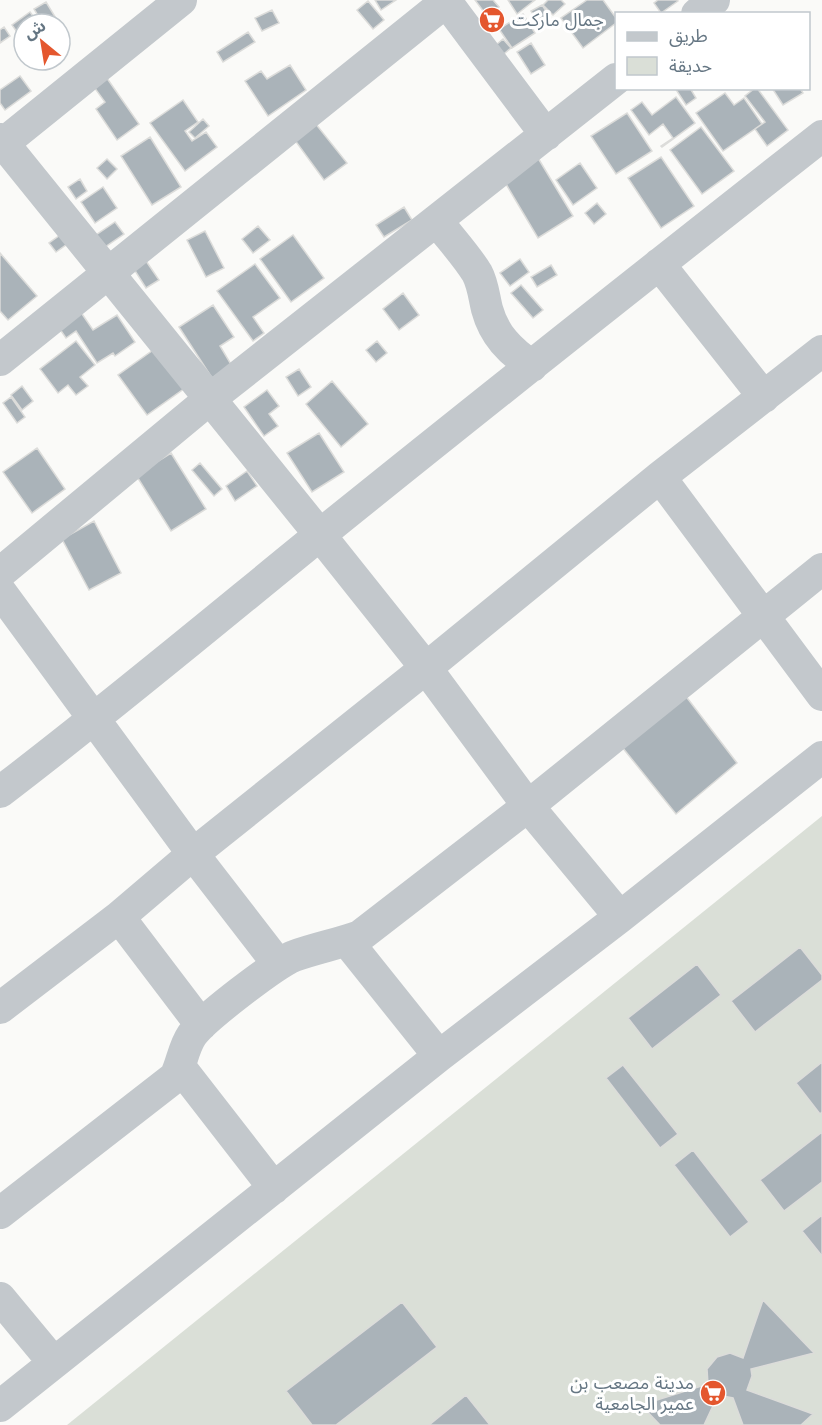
<svg xmlns="http://www.w3.org/2000/svg" width="822" height="1425" font-family="Jost,'Noto Sans Arabic',sans-serif">
<style>
.green{fill:#dadfd7}
.building{fill:#aab3b9;stroke:#dcdcda;stroke-width:1.5}
.lines{fill:none;stroke-linecap:round;stroke-linejoin:round}
.minor{stroke:#c3c8cc;stroke-width:32}
.labels{text-anchor:middle;dominant-baseline:central;stroke-width:6;stroke-linejoin:round;paint-order:stroke}
.poi-label{font-size:18px;fill:#657683;stroke:#fff;text-anchor:start}
</style>
<rect width="100%" height="100%" fill="#fafaf8"/>
<!-- green -->
<path class="green" d="M822,816V1425H67Z"/>
<!-- building -->
<path class="building" d="M375,0H396L381,10Z
M475,0H493L499,7L487,16Z
M508,0H535L517,14Z
M548,0H561L565,4L553,15L543,5Z
M587,0H603L616,18V23L583,48L561,18Z
M658,0H677L678,1L661,13L654,3Z
M368,1L384,20L373,29L357,10Z
M46,2L57,20L50,24H43L34,9Z
M542,5L549,15L538,22L531,11Z
M272,10L279,23L262,31L255,18Z
M30,12L39,24H24V42L12,25Z
M523,14L535,33L512,48L499,29Z
M4,27L10,36L0,43V30Z
M248,32L255,42L223,62L217,52Z
M503,39L511,48L498,59L490,50Z
M531,43L545,65L531,74L517,52Z
M290,65L306,90L268,116L245,81L261,71L267,79Z
M104,74L139,124L117,140L96,109L105,102L91,83Z
M20,76L31,91L5,110L0,103V90Z
M675,88H690L696,98L686,105Z
M755,88H757L788,130L767,146L755,129L765,122L745,96Z
M772,88H800L803,93L783,105Z
M725,93L734,105L744,98L762,124L723,151L696,113Z
M676,97L695,123L662,147L661,146L673,138L663,124L649,135L631,110L642,102L652,115Z
M183,100L198,122L185,131L192,141L206,132L217,147L185,171L150,123Z
M627,113L652,151L616,174L591,136Z
M203,119L209,126L195,138L189,132Z
M315,123L347,163L324,180L294,139Z
M701,127L734,171L702,194L670,150Z
M150,137L181,187L152,205L121,156Z
M661,157L694,206L661,228L628,178Z
M538,158L573,216L538,238L503,179Z
M107,159L117,169L107,179L97,168Z
M580,163L597,188L573,205L556,180Z
M80,179L87,191L76,199L68,187Z
M103,187L117,208L95,223L81,202Z
M597,203L606,214L594,224L585,213Z
M404,207L412,220L384,237L376,225Z
M115,222L124,234L102,249L93,237Z
M258,226L270,240L253,253L242,239Z
M205,231L224,268L206,277L187,240Z
M63,233L70,242L56,252L49,243Z
M293,235L324,278L291,302L260,259Z
M0,253L37,296L8,320L0,311Z
M144,258L159,280L146,288L132,266Z
M520,259L529,272L510,286L500,273Z
M255,264L280,298L253,317L264,333L253,341L217,291Z
M551,265L557,275L537,287L531,277Z
M521,285L543,310L533,318L511,293Z
M403,293L419,315L399,330L383,309Z
M213,305L234,337L220,346L232,366L212,378L179,327Z
M80,311L93,330L117,315L135,342L115,356L113,353L97,363L76,331L66,338L57,325Z
M76,341L95,365L80,377L88,386L76,395L68,385L58,393L40,369Z
M377,341L387,353L376,362L366,350Z
M156,348L185,388L147,415L118,375Z
M299,369L311,387L298,396L286,377Z
M332,381L368,424L341,447L306,404Z
M22,386L33,401L22,410L11,395Z
M267,390L279,406L269,414L278,426L264,436L244,407Z
M11,397L25,417L17,423L3,403Z
M319,433L344,472L312,492L287,453Z
M37,448L65,489L32,513L3,472Z
M171,453L206,509L171,531L136,475Z
M200,463L222,489L214,496L192,470Z
M247,471L257,486L235,501L226,486Z
M94,521L121,573L89,590L62,539Z
M678,686L737,763L676,814L614,737Z
M800,947L822,975V980L755,1032L731,1001Z
M697,964L721,995L652,1049L628,1018Z
M822,1062V1112L820,1114L796,1083Z
M623,1065L678,1134L660,1148L606,1078Z
M822,1132V1182L784,1211L760,1180Z
M693,1150L749,1222L730,1237L674,1165Z
M822,1215V1256L802,1231Z
M763,1300L814,1353L751,1369L752,1376L747,1390L813,1414L801,1425H743L733,1398L718,1395L704,1425H660L641,1405L708,1384L707,1369L717,1357L730,1353L743,1358Z
M402,1302L437,1347L336,1425H312L286,1391Z
M466,1395L490,1425H429Z"/>
<g class="lines">
<!-- minor -->
<path class="minor" d="M445,0L546,135
M697,14L714,0
M0,139L320,535L426,668L528,806L620,917
M0,146L181,0
M437,221C450,238 466,255 477,273C483,284 484,297 487,309C494,335 510,351 532,366
M659,264L764,397
M0,360L448,0
M660,477L822,695
M0,573L211,398L616,79
M0,591L193,854L278,964
M0,792C109,709 214,621 321,534C487,400 654,268 822,136
M119,917L201,1025
M347,941L439,1056
M0,1008L119,917L193,854L426,668L660,477L822,351
M180,1067L274,1188
M0,1213L175,1077C182,1064 183,1048 192,1035C204,1018 275,964 294,956C316,948 338,944 360,936L528,806L822,569
M0,1298L54,1363
M0,1406L439,1056L620,917L822,757"/>
</g>
<!-- icons -->
<defs>
<g id="supermarket-disc" transform="scale(1.35)"><circle r="9.5" fill="#e4572e" stroke="#fff"/><path d="M-6-5.5h2.5l.6 2H6L4.5 2H-2.5L-4.4-4H-6ZM-1.5 3.2a1.3 1.3 0 1 0 .1 0ZM3 3.2a1.3 1.3 0 1 0 .1 0Z" fill="#fff"/></g>
</defs>
<g fill-rule="evenodd">
<use href="#supermarket-disc" x="492" y="20"/>
<use href="#supermarket-disc" x="713" y="1393"/>
</g>
<g class="labels">
<!-- poi labels -->
<g class="poi-label">
<text x="512" y="20">جمال ماركت</text>
<text x="694" y="1383" text-anchor="end">مدينة مصعب بن<tspan x="694" dy="21">عمير الجامعية</tspan></text>
</g>
</g>
<!-- legend -->
<rect x="615" y="12" width="195" height="78" fill="#ffffff" stroke="#c1c8cd" stroke-width="1.5"/>
<rect x="627" y="32" width="30" height="9" fill="#c3c8cc" stroke="#c1c8cd" stroke-width="1.5"/>
<text x="669" y="42" font-size="18" fill="#657683">طريق</text>
<rect x="627" y="57" width="30" height="18" fill="#dadfd7" stroke="#c1c8cd" stroke-width="1.5"/>
<text x="669" y="72" font-size="18" fill="#657683">حديقة</text>
<!-- north arrow -->
<g transform="translate(42 42) rotate(330)"><circle r="28" fill="#ffffff" stroke="#c1c8cd" stroke-width="1.5"/>
<path d="M0-4.5L10 22L0 15L-10 22Z" fill="#e4572e"/>
<text y="-9" font-size="16" font-weight="bold" text-anchor="middle" fill="#657683">ش</text>
</g>
</svg>
